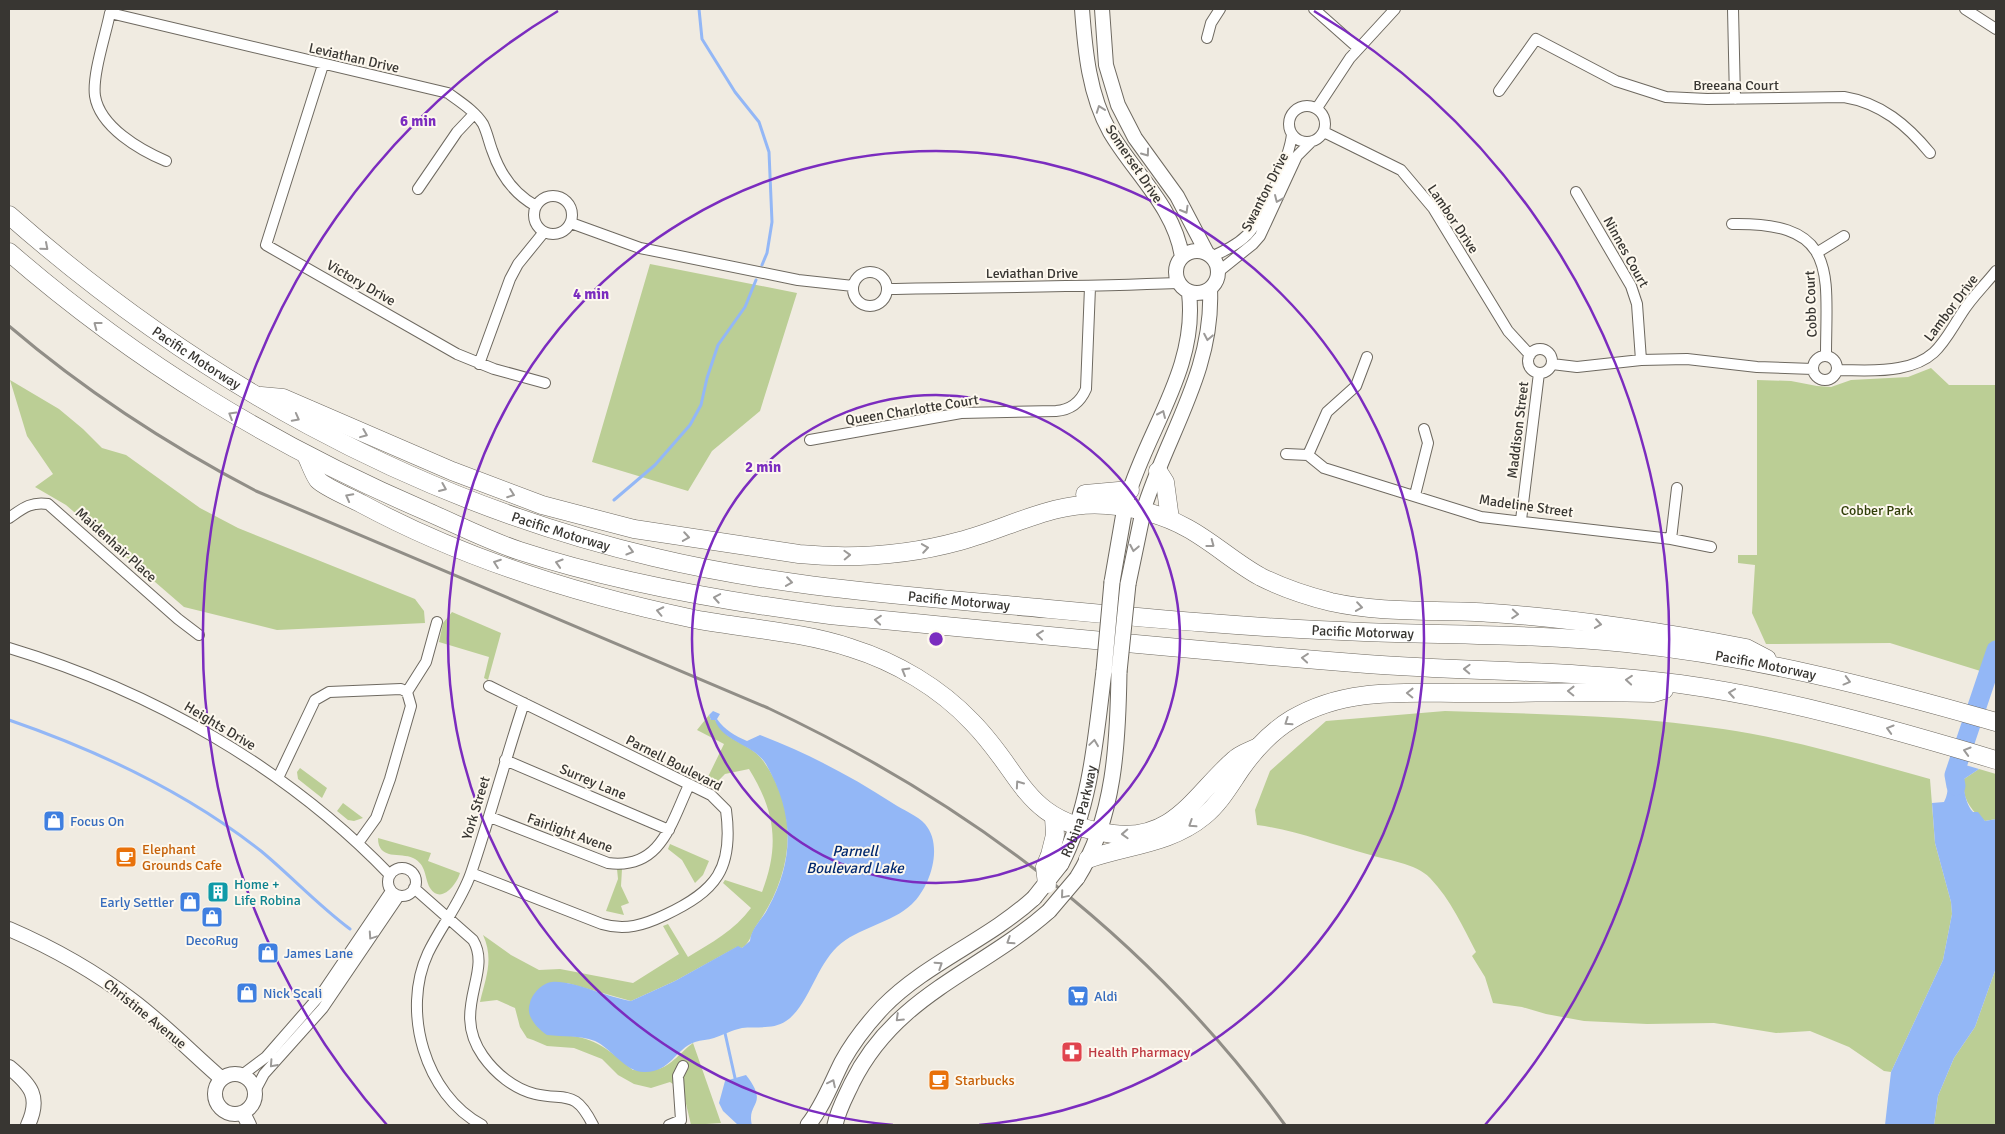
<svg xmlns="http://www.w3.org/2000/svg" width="2005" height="1134" font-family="Signika,sans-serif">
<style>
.green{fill:#bbce95}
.water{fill:#93b7f6}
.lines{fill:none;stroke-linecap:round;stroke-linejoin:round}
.stream{stroke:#93b7f6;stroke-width:3}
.river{stroke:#93b7f6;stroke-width:19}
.street-casing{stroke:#6e6960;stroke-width:12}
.secondary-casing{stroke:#6e6960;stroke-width:16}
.primary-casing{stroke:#6e6960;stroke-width:17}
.highway-casing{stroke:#6e6960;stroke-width:19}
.street{stroke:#fff;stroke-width:10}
.secondary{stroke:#fff;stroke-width:14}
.primary{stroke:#fff;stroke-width:15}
.highway{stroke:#fff;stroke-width:18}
.rail{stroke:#918e87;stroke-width:3}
.primary-bridge-casing{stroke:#6e6960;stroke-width:17;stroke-linecap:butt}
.highway-bridge-casing{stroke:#6e6960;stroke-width:19;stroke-linecap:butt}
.primary-bridge{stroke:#fff;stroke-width:15}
.highway-bridge{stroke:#fff;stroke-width:18}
.oneway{stroke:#9c9a98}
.ring{fill:none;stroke:#7b2cbf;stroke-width:2.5}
.labels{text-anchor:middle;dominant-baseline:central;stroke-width:4;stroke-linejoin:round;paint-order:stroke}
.street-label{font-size:14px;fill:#383632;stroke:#fdf8ee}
.park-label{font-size:14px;fill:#303e08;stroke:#fdf8ee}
.shop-label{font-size:14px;fill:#366cbe;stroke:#fdf8ee;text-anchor:start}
.food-label{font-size:14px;fill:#c56008;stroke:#fdf8ee;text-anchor:start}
.culture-label{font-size:14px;fill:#0d838f;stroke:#fdf8ee;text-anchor:start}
.health-label{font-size:14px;fill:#be3a42;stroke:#fdf8ee;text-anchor:start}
.water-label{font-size:15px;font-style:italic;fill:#02296f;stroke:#fdf8ee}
.centre{fill:#7b2cbf;stroke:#fdf8ee;stroke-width:2.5}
.ring-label{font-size:15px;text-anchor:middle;font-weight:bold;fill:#7b2cbf;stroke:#fdf8ee;stroke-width:4;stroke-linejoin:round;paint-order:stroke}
</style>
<rect width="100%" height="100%" fill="#f0ebe1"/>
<!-- green -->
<path class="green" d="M650,264L797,293L760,411L712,451L688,491L592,462Z
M1931,368L1949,385H1996V650L1990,674L1890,643L1766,644L1752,613L1755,565L1738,563V555H1757V380L1791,381L1817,386L1831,387L1851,380L1908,377Z
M10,380L59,409L83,429L102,448L126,455L200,508L238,528L415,599L424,611L425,623L277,630L184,607L66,505L35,487L53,474L27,436Z
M452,612L501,633L488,680L484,678L489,657L439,642L443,623Z
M1445,711C1538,714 1631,715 1723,729C1793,739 1861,760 1930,779L1935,843L1951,902L1952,914L1943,960L1891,1072L1884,1071L1849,1047L1810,1031L1776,1033L1714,1023L1647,1024L1584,1021L1546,1014L1522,1007L1493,1003L1485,977L1472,956L1476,952C1463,927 1451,900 1430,878C1416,863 1386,860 1367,854C1330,844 1295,830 1257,825L1255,810L1270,771L1326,721Z
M709,715L711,720H715C719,725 722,731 727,735C739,744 755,748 764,762C801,815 792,876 756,926C751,934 750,943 742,948L737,947L675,981L631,1001L567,983L559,1036C591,1033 610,1051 633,1070C641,1070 650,1071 658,1069C670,1067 683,1050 693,1043L721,1123L691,1125L683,1091L670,1082L651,1088L634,1084L618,1075L602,1059L574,1048L547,1046L533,1040L527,1038L520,1027L515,1008L497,1000L480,1002C486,977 494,959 483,935L511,955L539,970L560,969L633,983L679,954L663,926L668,924L688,957C711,943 735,930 751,908L723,883L725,880L762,892C780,845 775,811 749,769L725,774L714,785L706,781L724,744L697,730Z
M300,768L327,788L322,798L298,779L297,772Z
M1979,769L1996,774V819L1985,821C1972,812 1961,798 1964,779Z
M343,803L363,818L354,821L348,820L337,811Z
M378,838L431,853L428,861L460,873C457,884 441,905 430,888C424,877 427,865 413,858C401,852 378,861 378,838Z
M670,844L709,861L703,875L695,883L682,860L668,849Z
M617,869H622L621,886L629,903L621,906L624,915L606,911L618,879Z
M1996,968V1125H1934L1938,1096L1954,1058L1975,1027Z"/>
<!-- water -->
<path class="water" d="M713,711L720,714L717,719C725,730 735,736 747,741L760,735C807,753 851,776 894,804C903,810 918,816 925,824C944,846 930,887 912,904C891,924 858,927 837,947C816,967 807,1008 786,1021C773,1030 756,1026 742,1028C732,1030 723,1035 714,1038C708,1040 701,1040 695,1042C675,1049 671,1072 645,1072C626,1073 611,1048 595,1041C578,1035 564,1037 547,1035C537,1028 525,1016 530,1003C532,994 542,983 552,982C572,980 609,998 631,1001L675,981L738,946L742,948L750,941C751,928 763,919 768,908C795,859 794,813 766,764C754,744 722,742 715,720H711L709,715Z
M1952,761L1979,769L1964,779C1963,789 1966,805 1973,812H1978L1985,821L1996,819V968L1975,1027L1954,1058L1938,1096L1934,1125H1885L1891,1072L1943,960L1952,914L1951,902L1935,843L1932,803L1944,802C1952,787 1943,777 1952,761Z
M746,1075C770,1106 746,1102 752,1125H738L723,1111L719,1103L725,1081Z"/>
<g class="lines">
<!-- stream -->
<path class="stream" d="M699,9L702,39L735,92L759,122L769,152L772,222L767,253L762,265
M614,500L655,465L690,425L701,405L707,378L718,345L745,307L756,280
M1991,667L1996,665
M9,720C99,751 186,792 261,851C291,876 319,906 350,929
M725,1033L735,1078"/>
<!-- river -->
<path class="river" d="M1956,786L1954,775L1996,650"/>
<!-- street casing -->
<g class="street-casing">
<path id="street" d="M1314,9L1358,48
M1733,9L1735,99
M1965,9L1996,29
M1207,38L1211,23L1220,9
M323,65L266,245L457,354L494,369L545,383
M1499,91L1536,39L1616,81L1666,97L1707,99L1844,97C1881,103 1907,125 1930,153
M1289 124a18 18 0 1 1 36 0a18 18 0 1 1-36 0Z
M1317,108L1350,58L1395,9
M1324,132L1401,170L1433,208L1508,331L1530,355
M166,161C140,150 100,127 95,96C92,75 106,34 110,13L448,93C460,102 475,111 483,124C487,132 489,142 492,150C500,174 514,194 536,206
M418,189L457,132L474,114
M1576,192L1631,286L1637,304L1641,360
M534 215a19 19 0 1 1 38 0a19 19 0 1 1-38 0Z
M571,223L640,248L798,280L853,286
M1732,224C1840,222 1826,273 1826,356
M1818,252L1844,236
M1211,257C1224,251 1237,245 1247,235C1263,218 1290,156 1292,134
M1218,272L1253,244L1260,236L1297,156L1311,142
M853 289a17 17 0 1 1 34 0a17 17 0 1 1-34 0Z
M887,289C984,287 1081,287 1178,283
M1528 361a12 12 0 1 1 24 0a12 12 0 1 1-24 0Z
M1813 368a12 12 0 1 1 24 0a12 12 0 1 1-24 0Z
M479,364L510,279L518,264L544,232
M1552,364L1577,367L1641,360L1687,359L1757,367L1813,369
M1837,370C1857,370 1879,372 1899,368C1937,361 1943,342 1962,313C1971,298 1985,285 1996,271
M810,440L961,413L1056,411C1070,410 1080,403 1086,389L1090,287
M1286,454L1308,455L1324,468L1481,517L1671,539L1711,547
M1308,455L1327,412L1356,386L1367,357
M1415,495L1428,443L1424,429
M9,518C22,509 31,501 48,504L178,619L199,635
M1521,520L1539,373
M1671,539L1677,488
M9,648C152,691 286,767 390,875
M407,692L426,662L437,622
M505,760L669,830
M278,778L315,700L329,692L401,689L407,692L411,706L390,779L376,818L358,843
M490,817L608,863C661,870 671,823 689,785
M388 882a14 14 0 1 1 28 0a14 14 0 1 1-28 0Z
M471,873L602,924C625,931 644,925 665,915C716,891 734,869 726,810L711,795L489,686
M414,888L473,940C493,973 450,1009 483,1056C495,1073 514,1089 535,1094C567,1101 575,1089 593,1125
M242,1075L266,1057L322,993L391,891
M255,1091L264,1074L323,1008L399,896
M482,1125C425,1095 401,1011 428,953C441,926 461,902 471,873C490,817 505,760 524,703
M669,1125L681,1120L678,1076L683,1066"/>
</g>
<!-- secondary casing -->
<g class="secondary-casing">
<path id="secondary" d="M1082,9C1085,50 1089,95 1110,132C1134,173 1175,208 1182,257
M1102,9L1106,65L1118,105L1135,138L1177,196L1207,253
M1176 272a21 21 0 1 1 42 0a21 21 0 1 1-42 0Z
M1127,499C1147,430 1198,368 1189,293
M1143,512C1166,436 1214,371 1210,289
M9,929C53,948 94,971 132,1000C164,1024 192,1053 222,1079
M9,1067C31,1085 41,1097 28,1125
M215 1094a20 20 0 1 1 40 0a20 20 0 1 1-40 0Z
M243,1113L249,1125"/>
</g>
<!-- primary casing -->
<g class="primary-casing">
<g id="primary">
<path d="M1112,582L1125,507"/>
<path d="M1128,584L1143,512"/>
<path id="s1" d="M1061,864C1091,806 1096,735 1104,671"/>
<path d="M1077,878C1115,818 1118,741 1119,672"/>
<path d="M808,1125C823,1106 831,1084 842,1062C853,1042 867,1024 883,1007C926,963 988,940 1034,898"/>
<path d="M835,1125C838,1110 846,1096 852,1083C896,994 980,972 1049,911"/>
</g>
</g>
<!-- highway casing -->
<g class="highway-casing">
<g id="highway">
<path id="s2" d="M9,215C194,378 411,500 653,557C769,585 888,594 1007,605C1126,616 1244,628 1364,632C1451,635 1539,634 1626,643C1753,656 1874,687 1996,722"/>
<path d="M9,252C137,363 272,445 428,512C458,525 489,541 520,551C618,583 728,602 830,615C1009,632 1188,650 1367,664C1471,672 1576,670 1680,684C1788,699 1892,729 1996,760"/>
<path d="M261,396L283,398L452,471L542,505L634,529L799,554C852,559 909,555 960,541C1010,528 1054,500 1107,505C1134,507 1164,515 1187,528C1213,542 1235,563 1261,577C1283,588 1307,596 1331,602C1385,614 1438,609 1492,613C1578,619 1662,632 1746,648L1767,659"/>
<path d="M306,455C310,463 313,473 318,480C326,488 351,498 362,504C464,559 580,595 694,619C746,629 801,631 851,648C896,662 940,688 972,722C1026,777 1022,822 1113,834C1174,842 1195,794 1234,760C1240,754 1250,751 1258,747"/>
<path d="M1158,471L1165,482L1170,519"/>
<path d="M1085,494L1130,490"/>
<path d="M1050,855L1055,835L1054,817"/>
<path d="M1088,859C1128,845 1170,844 1204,816C1220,803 1230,785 1241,769C1255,749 1272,731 1292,719C1349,685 1413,694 1477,693C1536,693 1595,691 1654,693L1664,690"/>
</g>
</g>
<!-- street -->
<use href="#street" class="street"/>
<!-- secondary -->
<use href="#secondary" class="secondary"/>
<!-- primary -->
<use href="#primary" class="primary"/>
<!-- highway -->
<use href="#highway" class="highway"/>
<!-- rail -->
<path class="rail" d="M9,326C84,390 168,445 256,491L768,708C972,804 1152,941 1285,1125"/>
<!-- primary-bridge casing -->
<g class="primary-bridge-casing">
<path id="primary-bridge" d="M1104,671L1112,582
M1119,672L1128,584
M1034,898L1061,864
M1049,911L1077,878"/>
</g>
<!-- highway-bridge casing -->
<g class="highway-bridge-casing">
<path id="highway-bridge" d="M1047,884L1045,867L1050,855"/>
</g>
<!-- primary-bridge -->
<use href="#primary-bridge" class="primary-bridge"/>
<!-- highway-bridge -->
<use href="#highway-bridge" class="highway-bridge"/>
</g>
<!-- one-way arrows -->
<defs><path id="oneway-chevron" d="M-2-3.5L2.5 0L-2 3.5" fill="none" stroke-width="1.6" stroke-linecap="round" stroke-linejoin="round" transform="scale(1.25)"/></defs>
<g class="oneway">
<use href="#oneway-chevron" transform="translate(1100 109) rotate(-110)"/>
<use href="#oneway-chevron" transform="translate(1146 153) rotate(54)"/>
<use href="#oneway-chevron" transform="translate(1278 199) rotate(114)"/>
<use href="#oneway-chevron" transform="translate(1185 210) rotate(60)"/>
<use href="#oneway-chevron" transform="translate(45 247) rotate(41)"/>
<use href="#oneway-chevron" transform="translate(97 325) rotate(-143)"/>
<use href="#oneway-chevron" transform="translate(1208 337) rotate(101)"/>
<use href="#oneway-chevron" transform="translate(1162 414) rotate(-66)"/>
<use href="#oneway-chevron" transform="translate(232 415) rotate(-149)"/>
<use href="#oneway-chevron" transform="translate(296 418) rotate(28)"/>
<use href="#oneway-chevron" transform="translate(364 434) rotate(22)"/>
<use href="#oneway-chevron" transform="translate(443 488) rotate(23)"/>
<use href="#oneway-chevron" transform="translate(511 494) rotate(20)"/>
<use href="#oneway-chevron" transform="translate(349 497) rotate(-152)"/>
<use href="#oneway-chevron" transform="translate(686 537) rotate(9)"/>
<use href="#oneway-chevron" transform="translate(1211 544) rotate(37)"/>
<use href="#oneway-chevron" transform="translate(925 548) rotate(-9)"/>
<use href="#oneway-chevron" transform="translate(1134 548) rotate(101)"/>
<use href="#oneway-chevron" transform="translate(630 551) rotate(16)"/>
<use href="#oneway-chevron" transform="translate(847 555) rotate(-2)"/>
<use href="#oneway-chevron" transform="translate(497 563) rotate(-160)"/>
<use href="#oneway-chevron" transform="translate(559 563) rotate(-163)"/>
<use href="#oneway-chevron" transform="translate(789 582) rotate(8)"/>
<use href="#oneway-chevron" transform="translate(717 598) rotate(-170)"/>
<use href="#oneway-chevron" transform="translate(1359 607) rotate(8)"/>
<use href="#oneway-chevron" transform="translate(660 611) rotate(-168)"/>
<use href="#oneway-chevron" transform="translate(1515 614) rotate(4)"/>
<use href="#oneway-chevron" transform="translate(878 620) rotate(-175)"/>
<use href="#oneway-chevron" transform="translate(1598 624) rotate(8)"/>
<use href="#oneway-chevron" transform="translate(1040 635) rotate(-174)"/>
<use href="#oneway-chevron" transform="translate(1305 658) rotate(-175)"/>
<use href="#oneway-chevron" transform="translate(1467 669) rotate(-178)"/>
<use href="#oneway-chevron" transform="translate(905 671) rotate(-150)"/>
<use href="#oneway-chevron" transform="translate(1629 680) rotate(-175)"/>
<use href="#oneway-chevron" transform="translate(1847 681) rotate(15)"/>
<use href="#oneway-chevron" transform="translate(1571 691) rotate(-179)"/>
<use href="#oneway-chevron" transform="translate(1410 693) rotate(-179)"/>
<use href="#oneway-chevron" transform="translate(1732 693) rotate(-171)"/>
<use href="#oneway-chevron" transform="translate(1288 722) rotate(146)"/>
<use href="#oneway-chevron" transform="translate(1890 729) rotate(-164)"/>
<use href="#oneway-chevron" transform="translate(1094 743) rotate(-82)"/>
<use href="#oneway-chevron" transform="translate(1967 751) rotate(-164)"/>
<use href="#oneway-chevron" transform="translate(1019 784) rotate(-125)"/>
<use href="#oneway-chevron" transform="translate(1192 824) rotate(147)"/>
<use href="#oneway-chevron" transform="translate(1125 834) rotate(178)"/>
<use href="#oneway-chevron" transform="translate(1064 895) rotate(130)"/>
<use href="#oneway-chevron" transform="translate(372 936) rotate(124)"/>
<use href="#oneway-chevron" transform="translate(1010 941) rotate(147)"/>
<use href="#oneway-chevron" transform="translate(939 965) rotate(-33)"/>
<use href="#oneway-chevron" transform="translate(899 1018) rotate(136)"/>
<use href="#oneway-chevron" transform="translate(273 1064) rotate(132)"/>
<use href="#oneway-chevron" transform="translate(832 1083) rotate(-64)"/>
</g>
<!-- distance rings -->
<g class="ring">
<circle cx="936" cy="639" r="244"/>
<path d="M893 1125A488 488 0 1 1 979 1125"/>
<path d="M387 1125A733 733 0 0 1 558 11M1314 11A733 733 0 0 1 1485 1125"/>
</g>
<!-- icons -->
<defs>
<g id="shop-square" transform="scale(1.125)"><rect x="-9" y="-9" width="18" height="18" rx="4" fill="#3f7fe0" stroke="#fdf8ee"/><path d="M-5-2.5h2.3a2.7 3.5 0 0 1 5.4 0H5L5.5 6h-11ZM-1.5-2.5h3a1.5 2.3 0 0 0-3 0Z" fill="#fff"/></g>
<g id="cafe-square" transform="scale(1.125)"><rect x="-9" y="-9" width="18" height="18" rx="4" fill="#e8710a" stroke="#fdf8ee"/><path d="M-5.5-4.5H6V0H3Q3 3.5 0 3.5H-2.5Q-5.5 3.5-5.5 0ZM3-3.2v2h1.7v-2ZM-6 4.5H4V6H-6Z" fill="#fff"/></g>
<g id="building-square" transform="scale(1.125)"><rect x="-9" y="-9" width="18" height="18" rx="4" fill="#0f9aa8" stroke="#fdf8ee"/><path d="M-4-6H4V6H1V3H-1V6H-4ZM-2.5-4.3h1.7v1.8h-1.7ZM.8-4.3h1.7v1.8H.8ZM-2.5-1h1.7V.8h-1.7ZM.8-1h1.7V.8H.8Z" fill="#fff"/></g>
<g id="supermarket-square" transform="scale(1.125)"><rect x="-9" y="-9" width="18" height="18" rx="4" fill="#3f7fe0" stroke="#fdf8ee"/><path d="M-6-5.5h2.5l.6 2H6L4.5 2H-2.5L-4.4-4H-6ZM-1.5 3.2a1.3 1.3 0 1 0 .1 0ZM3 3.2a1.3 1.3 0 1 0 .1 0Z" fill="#fff"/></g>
<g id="pharmacy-square" transform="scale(1.125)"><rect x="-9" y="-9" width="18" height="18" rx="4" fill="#e0444e" stroke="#fdf8ee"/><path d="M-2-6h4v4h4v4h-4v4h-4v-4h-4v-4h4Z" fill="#fff"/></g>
</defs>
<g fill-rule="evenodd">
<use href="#shop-square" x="54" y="821"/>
<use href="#cafe-square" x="126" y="857"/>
<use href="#building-square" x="218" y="892"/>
<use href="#shop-square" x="190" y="902"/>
<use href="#shop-square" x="212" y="917"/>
<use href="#shop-square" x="268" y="953"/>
<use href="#shop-square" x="247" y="993"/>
<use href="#supermarket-square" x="1078" y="996"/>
<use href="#pharmacy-square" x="1072" y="1052"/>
<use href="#cafe-square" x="939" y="1080"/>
</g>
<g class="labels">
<!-- street labels -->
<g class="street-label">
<text transform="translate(354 58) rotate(13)">Leviathan Drive</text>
<text x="1736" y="85">Breeana Court</text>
<text transform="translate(1134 164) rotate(56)">Somerset Drive</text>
<text transform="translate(1265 192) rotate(-63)">Swanton Drive</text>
<text transform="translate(1453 219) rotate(56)">Lambor Drive</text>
<text transform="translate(1626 252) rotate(61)">Ninnes Court</text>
<text x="1032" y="273">Leviathan Drive</text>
<text transform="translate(361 283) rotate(30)">Victory Drive</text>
<text transform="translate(1811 304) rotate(-92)">Cobb Court</text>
<text transform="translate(1951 308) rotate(-53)">Lambor Drive</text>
<text stroke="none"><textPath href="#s2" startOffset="236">Pacific Motorway</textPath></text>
<text transform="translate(912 410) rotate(-9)">Queen Charlotte Court</text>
<text transform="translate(1518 430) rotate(-83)">Maddison Street</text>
<text transform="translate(1526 506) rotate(8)">Madeline Street</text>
<text stroke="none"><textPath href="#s2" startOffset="641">Pacific Motorway</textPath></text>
<text transform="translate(116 545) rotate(42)">Maidenhair Place</text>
<text stroke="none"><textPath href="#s2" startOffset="1046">Pacific Motorway</textPath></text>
<text stroke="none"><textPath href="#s2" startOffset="1451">Pacific Motorway</textPath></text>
<text stroke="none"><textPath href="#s2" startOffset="1856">Pacific Motorway</textPath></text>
<text transform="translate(220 726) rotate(31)">Heights Drive</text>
<text transform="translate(674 763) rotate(27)">Parnell Boulevard</text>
<text transform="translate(593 782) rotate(23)">Surrey Lane</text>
<text transform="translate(476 808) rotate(-73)">York Street</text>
<text stroke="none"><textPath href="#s1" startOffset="56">Robina Parkway</textPath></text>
<text transform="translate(570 833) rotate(20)">Fairlight Avene</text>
<text transform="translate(145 1014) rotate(39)">Christine Avenue</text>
</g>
<!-- park labels -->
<g class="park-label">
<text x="1877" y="510">Cobber Park</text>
</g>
<!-- shop labels -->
<g class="shop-label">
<text x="70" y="821">Focus On</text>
<text x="174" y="902" text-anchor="end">Early Settler</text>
<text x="212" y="940" text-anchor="middle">DecoRug</text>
<text x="284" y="953">James Lane</text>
<text x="263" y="993">Nick Scali</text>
<text x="1094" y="996">Aldi</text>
</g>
<!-- food labels -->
<g class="food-label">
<text x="142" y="849">Elephant<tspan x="142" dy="16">Grounds Cafe</tspan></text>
<text x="955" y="1080">Starbucks</text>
</g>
<!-- culture labels -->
<g class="culture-label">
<text x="234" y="884">Home +<tspan x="234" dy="16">Life Robina</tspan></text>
</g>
<!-- health labels -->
<g class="health-label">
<text x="1088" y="1052">Health Pharmacy</text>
</g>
<!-- water labels -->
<g class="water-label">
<text x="855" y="851">Parnell<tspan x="855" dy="17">Boulevard Lake</tspan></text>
</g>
</g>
<circle cx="936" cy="639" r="8" class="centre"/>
<g class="ring-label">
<text x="418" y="126">6 min</text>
<text x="591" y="299">4 min</text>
<text x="763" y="472">2 min</text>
</g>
<!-- border -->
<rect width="2005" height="1134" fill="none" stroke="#383632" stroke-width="20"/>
</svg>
